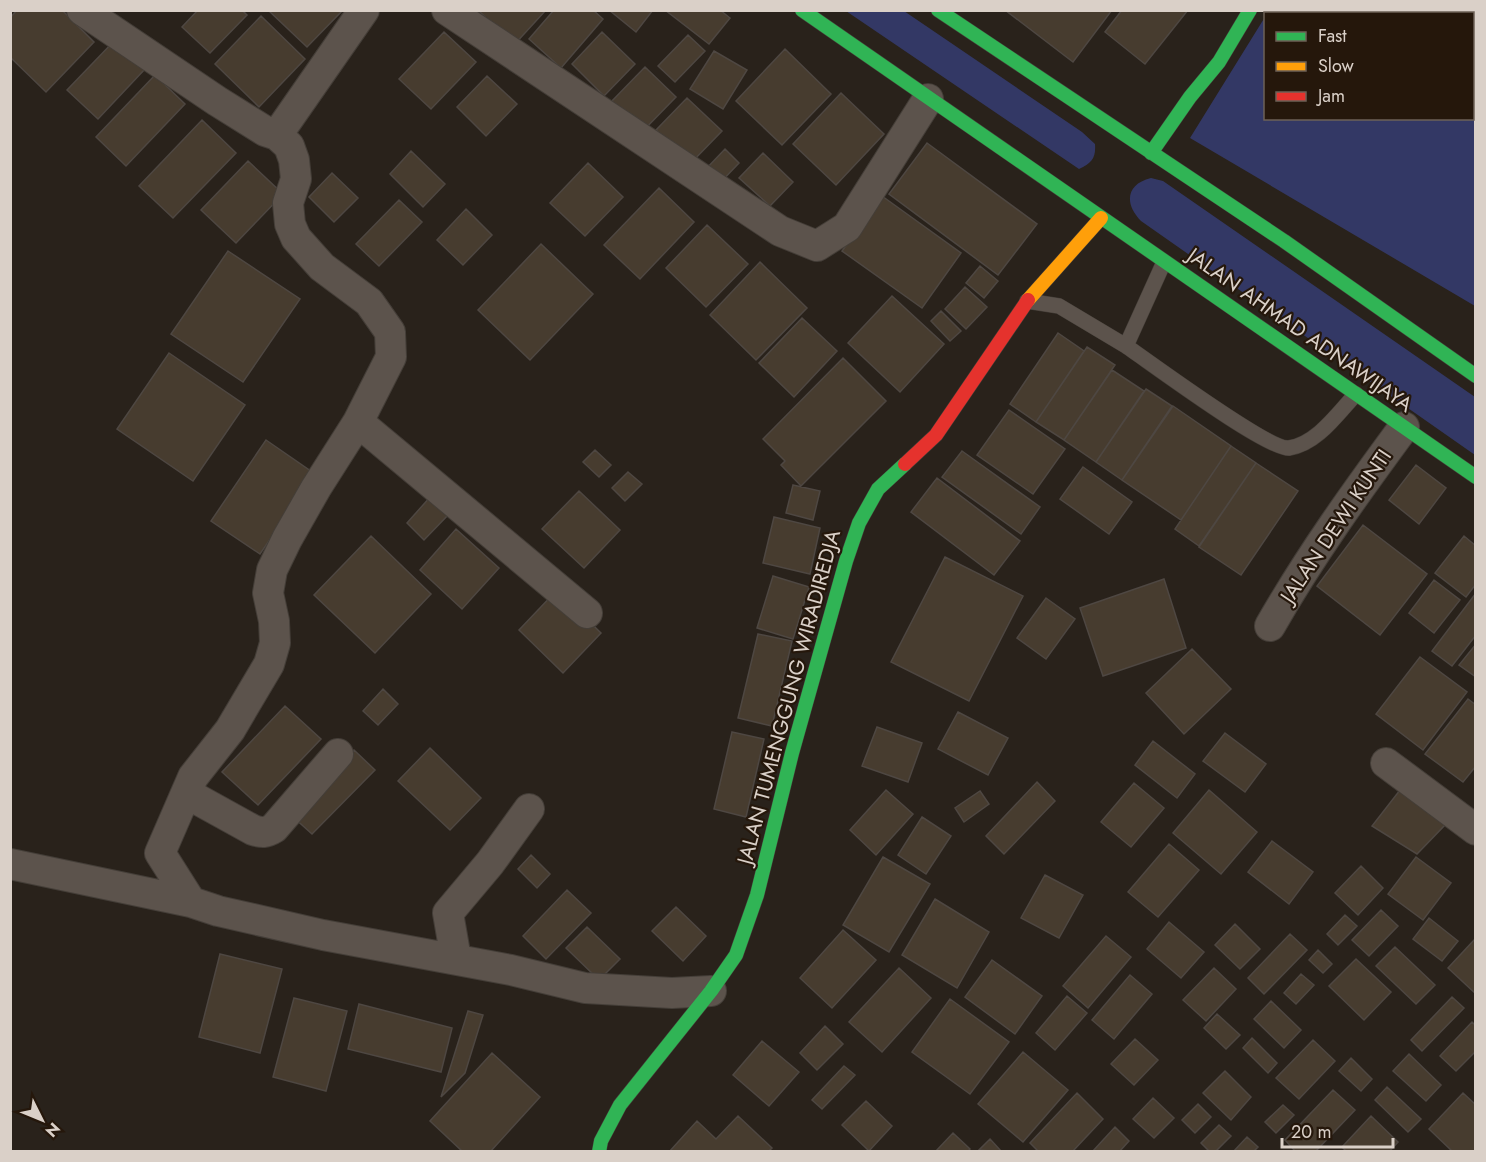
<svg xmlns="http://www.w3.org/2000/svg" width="1486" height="1162" font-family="Jost,sans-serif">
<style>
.green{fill:#333865}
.building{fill:#473c2f;stroke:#4e4742;stroke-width:1.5}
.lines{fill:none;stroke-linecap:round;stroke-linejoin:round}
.lane-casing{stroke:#443e38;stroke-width:16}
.street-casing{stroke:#443e38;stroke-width:32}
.fast-casing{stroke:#443e38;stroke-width:15}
.slow-casing{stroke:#443e38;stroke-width:15}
.jam-casing{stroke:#443e38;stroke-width:15}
.lane{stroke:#5c534c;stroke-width:15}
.street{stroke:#5c534c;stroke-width:30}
.fast{stroke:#30b455;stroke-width:14}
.slow{stroke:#ff9f0a;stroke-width:14}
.jam{stroke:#e5322d;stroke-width:14}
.labels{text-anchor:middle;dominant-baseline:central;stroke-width:4.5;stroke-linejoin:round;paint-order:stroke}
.street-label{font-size:21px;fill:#dad0c8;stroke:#25170b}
</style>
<rect width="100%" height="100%" fill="#29221b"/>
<!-- green -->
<path class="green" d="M1270,10L1475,11V306L1190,138L1265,17L1266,118H1472V14L1268,13Z
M846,11H904L1082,132L1095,144C1096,158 1092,163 1079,169Z
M1151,178L1163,181L1475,397V455L1141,221C1124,204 1126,184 1151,178Z"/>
<!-- building -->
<path class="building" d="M17,10H62L94,42L46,92L10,57V18Z
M198,10H242L247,15L210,53L182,27Z
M268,10H343L307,47Z
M478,10H546L514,45Z
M554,10H593L603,19L561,68L529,39Z
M609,10H653L636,32Z
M665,10H720L730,18L709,44Z
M1005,10H1112L1073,62Z
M1122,10H1188L1145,64L1105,32Z
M261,16L305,59L259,107L215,64Z
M444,32L476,62L431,109L399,79Z
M602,32L635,64L604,96L572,64Z
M688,35L705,51L675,82L658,66Z
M115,40L145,69L98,119L67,90Z
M785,49L831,94L782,145L736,101Z
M714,51L747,70L723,109L690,89Z
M645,67L676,97L640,134L609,104Z
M155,75L185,104L126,166L96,137Z
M487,76L517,104L486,136L457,107Z
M841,93L884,134L836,185L793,144Z
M687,98L722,131L690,164L656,130Z
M202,120L236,153L173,218L139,186Z
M927,143L1037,224L998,275L889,194Z
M725,149L739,163L719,184L705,170Z
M411,151L445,184L423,207L390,174Z
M763,153L793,182L770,206L739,178Z
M248,161L283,194L236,243L201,210Z
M588,163L623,197L585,236L550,203Z
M332,173L358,198L334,222L309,197Z
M659,188L694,222L640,279L604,245Z
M882,196L961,253L922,308L842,251Z
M399,200L422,222L379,266L356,244Z
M466,209L492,235L463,265L437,240Z
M707,225L748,264L706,307L666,268Z
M541,244L593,294L530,360L478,310Z
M228,251L300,299L243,382L171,334Z
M760,262L807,308L756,360L710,315Z
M980,266L998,281L984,298L966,283Z
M965,287L987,307L966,329L945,309Z
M892,296L944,344L900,392L848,343Z
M941,311L961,331L950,341L931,321Z
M802,318L837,351L794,397L759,363Z
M1058,333L1084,351L1036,422L1010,404Z
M1087,347L1115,365L1064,440L1036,422Z
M169,353L245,405L193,481L117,429Z
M843,358L886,401L801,486L781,465L785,461L763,439Z
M1112,370L1144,391L1096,462L1064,440Z
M1146,389L1172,406L1122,480L1096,462Z
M1173,406L1231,446L1181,520L1122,480Z
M1009,410L1065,449L1033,494L977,455Z
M266,440L315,474L260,554L211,521Z
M1231,446L1256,463L1199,546L1175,529Z
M595,450L611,465L599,477L583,462Z
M962,451L1040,507L1021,534L942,477Z
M1256,463L1298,491L1241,575L1199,547Z
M1416,465L1446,488L1419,524L1389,500Z
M1083,467L1132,502L1109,534L1060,499Z
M628,472L642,484L625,501L612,488Z
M937,478L1020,541L994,575L911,512Z
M793,485L820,491L813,520L786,513Z
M579,491L620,530L584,568L542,529Z
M431,496L450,513L424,540L407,523Z
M774,517L820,528L810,574L763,563Z
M1363,525L1427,574L1380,635L1317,586Z
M456,529L499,568L462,609L420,570Z
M371,536L431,594L375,653L314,595Z
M1464,536L1476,546V584L1466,597L1435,573Z
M945,557L1023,596L969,701L891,662Z
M773,576L809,587L793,639L757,628Z
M1164,579L1186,648L1103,676L1080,608Z
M1434,580L1460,600L1434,633L1409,613Z
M557,590L601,633L563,673L519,630Z
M1476,593V635L1452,666L1432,651Z
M1046,598L1075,619L1046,659L1017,638Z
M758,634L792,641L772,726L738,718Z
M1476,644V677L1459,665Z
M1192,649L1231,689L1184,734L1146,693Z
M1420,657L1467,692L1423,750L1376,714Z
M383,689L398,704L378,725L363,711Z
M1468,699L1476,705V766L1463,782L1425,754Z
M285,706L321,739L258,805L222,772Z
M958,712L1008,738L988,775L938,749Z
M877,727L922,743L908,782L862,766Z
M732,732L764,739L746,817L714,809Z
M1225,733L1266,764L1245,792L1203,761Z
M1153,741L1195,774L1177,798L1135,765Z
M430,748L481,798L450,830L398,781Z
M354,750L375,770L312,834L292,816Z
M1037,782L1055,801L1004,854L986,836Z
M1134,783L1164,808L1131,847L1101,822Z
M886,790L913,814L876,855L850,830Z
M1209,790L1257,832L1221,874L1173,833Z
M1400,790L1445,825L1417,854L1372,826Z
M980,791L989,804L964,822L955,808Z
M922,817L951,836L926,874L898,855Z
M1272,841L1313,872L1289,904L1248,872Z
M1169,844L1199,870L1158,917L1128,892Z
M531,855L550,874L537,888L518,869Z
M883,857L930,884L889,952L843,925Z
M1416,857L1451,883L1423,920L1388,894Z
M1361,866L1383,888L1358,915L1335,893Z
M1045,875L1083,895L1059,938L1021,918Z
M567,890L591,913L546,959L523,936Z
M935,899L989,932L957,988L902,955Z
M676,907L706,936L683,961L652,931Z
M1381,910L1398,926L1369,956L1352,940Z
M1345,915L1357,926L1338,945L1327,934Z
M1429,918L1458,941L1442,961L1413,939Z
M1169,922L1204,952L1181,978L1147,949Z
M1235,924L1260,949L1240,969L1215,945Z
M587,927L620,959L599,980L566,948Z
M843,930L876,960L832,1008L800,978Z
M1290,934L1307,950L1264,994L1248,978Z
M1106,936L1131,957L1088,1008L1063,986Z
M1475,939H1476V994L1448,968Z
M1395,947L1435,985L1416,1004L1376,966Z
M1318,950L1332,964L1323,973L1309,960Z
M220,954L282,969L260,1053L199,1037Z
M1356,959L1391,992L1364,1020L1329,986Z
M992,960L1042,996L1015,1034L965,997Z
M899,968L931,998L882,1052L849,1022Z
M1214,968L1236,989L1206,1021L1183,1000Z
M1301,974L1314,985L1296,1004L1284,993Z
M1130,975L1152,994L1114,1039L1092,1020Z
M1067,996L1087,1013L1055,1050L1036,1033Z
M1452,997L1464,1008L1422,1051L1411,1040Z
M294,998L347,1011L326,1091L273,1077Z
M950,999L1009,1042L970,1094L912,1052Z
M1271,1001L1301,1030L1284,1048L1254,1019Z
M359,1004L452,1028L441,1072L348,1049Z
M468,1011L483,1015L465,1073L441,1097Z
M1217,1014L1240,1035L1226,1049L1204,1028Z
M1472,1022L1476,1026V1051L1456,1071L1440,1056Z
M825,1026L843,1044L817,1070L800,1053Z
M1252,1038L1277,1063L1268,1073L1243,1048Z
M1135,1039L1158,1060L1134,1085L1111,1064Z
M1313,1040L1335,1061L1299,1099L1276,1078Z
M762,1041L799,1072L769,1106L733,1075Z
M1023,1052L1068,1090L1023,1142L978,1104Z
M492,1053L540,1097L490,1152H463L430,1121Z
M1409,1054L1441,1085L1426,1101L1393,1071Z
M1351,1058L1372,1079L1361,1091L1339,1071Z
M844,1066L855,1075L822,1109L812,1100Z
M1225,1071L1251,1097L1231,1120L1203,1093Z
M1387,1087L1421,1119L1408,1132L1375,1100Z
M1333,1090L1355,1110L1315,1152H1296L1285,1140Z
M1077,1093L1103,1119L1072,1152H1039L1030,1143Z
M1463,1093L1476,1105L1475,1152H1453L1429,1129Z
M1153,1098L1174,1118L1154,1138L1133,1119Z
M866,1101L892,1126L869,1151L842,1125Z
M1198,1104L1211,1117L1195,1133L1182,1120Z
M1283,1105L1294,1115L1276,1133L1265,1122Z
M738,1116L772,1148L768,1152H669L697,1121L716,1139Z
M1371,1116L1398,1142L1389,1152H1347L1342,1147Z
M1219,1125L1231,1136L1215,1152H1210L1201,1143Z
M1115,1127L1129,1141L1119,1152H1092Z
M953,1133L970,1149L967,1152H935Z
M1247,1137L1258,1147L1253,1152H1233Z
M990,1139L1002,1152L979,1150Z"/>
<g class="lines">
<!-- lane casing -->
<g class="lane-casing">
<path id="lane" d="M1164,262L1126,346C1151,363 1268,450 1289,448C1317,444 1338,413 1356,394
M1027,301L1059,306L1126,346"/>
</g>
<!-- street casing -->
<g class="street-casing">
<path id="street" d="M82,10L217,101L265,131L277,135L289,146L294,160L296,179L288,203L290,224L296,238L322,267L369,302L390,332L391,357L358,422L316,488L287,539L272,570L268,593L274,621L275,643L269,664L230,730L193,777L160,853L191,902
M447,10L780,231L817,246L847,227L928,99
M277,135L364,10
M358,422L587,613
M1270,626C1310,556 1356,492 1404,427
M1386,763L1476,830
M186,793L253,830C262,833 266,833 274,828L338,754
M10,864L191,902L218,911L323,935L511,970L585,988L672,993L711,991
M456,959L448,913L490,863L529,809"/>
</g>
<!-- fast casing -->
<g class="fast-casing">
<path id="fast" d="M802,10L1476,477
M938,10L1284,241L1476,376
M1151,153L1190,97L1219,62L1250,10
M599,1152L601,1141L620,1105L711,991L736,955L757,895L792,753L846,561L859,523L878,489L905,464"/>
</g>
<!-- slow casing -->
<g class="slow-casing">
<path id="slow" d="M1028,300L1101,218"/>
</g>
<!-- jam casing -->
<g class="jam-casing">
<path id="jam" d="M905,464L936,435L1028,300"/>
</g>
<!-- lane -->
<use href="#lane" class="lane"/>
<!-- street -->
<use href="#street" class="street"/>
<!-- fast -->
<use href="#fast" class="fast"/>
<!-- slow -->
<use href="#slow" class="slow"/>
<!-- jam -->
<use href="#jam" class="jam"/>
</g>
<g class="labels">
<!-- street labels -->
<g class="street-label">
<text transform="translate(1300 330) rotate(35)">JALAN AHMAD ADNAWIJAYA</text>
<text transform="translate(1336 526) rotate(-56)">JALAN DEWI KUNTI</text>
<text transform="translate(789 697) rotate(-75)">JALAN TUMENGGUNG WIRADIREDJA</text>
</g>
</g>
<!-- border -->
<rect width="1486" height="1162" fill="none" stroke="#dad0c8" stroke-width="24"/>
<!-- legend -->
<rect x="1264" y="12" width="210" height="108" fill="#25170b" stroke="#6d6157" stroke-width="1.5"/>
<rect x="1276" y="32" width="30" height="9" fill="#30b455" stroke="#6d6157" stroke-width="1.5"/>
<text x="1318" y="42" font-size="18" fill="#dad0c8">Fast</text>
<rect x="1276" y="62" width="30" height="9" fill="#ff9f0a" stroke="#6d6157" stroke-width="1.5"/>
<text x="1318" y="72" font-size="18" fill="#dad0c8">Slow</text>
<rect x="1276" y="92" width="30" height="9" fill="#e5322d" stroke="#6d6157" stroke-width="1.5"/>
<text x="1318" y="102" font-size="18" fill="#dad0c8">Jam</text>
<!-- north arrow -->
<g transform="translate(42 1120) rotate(133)" stroke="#25170b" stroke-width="4.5" paint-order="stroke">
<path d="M0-4.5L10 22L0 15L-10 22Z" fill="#dad0c8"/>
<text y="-9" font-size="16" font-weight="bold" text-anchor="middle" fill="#dad0c8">N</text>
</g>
<!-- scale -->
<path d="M1282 1138v9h111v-9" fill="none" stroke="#dad0c8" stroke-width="3"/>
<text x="1291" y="1138" font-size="18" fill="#dad0c8" stroke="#25170b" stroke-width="4.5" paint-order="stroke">20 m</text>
</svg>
